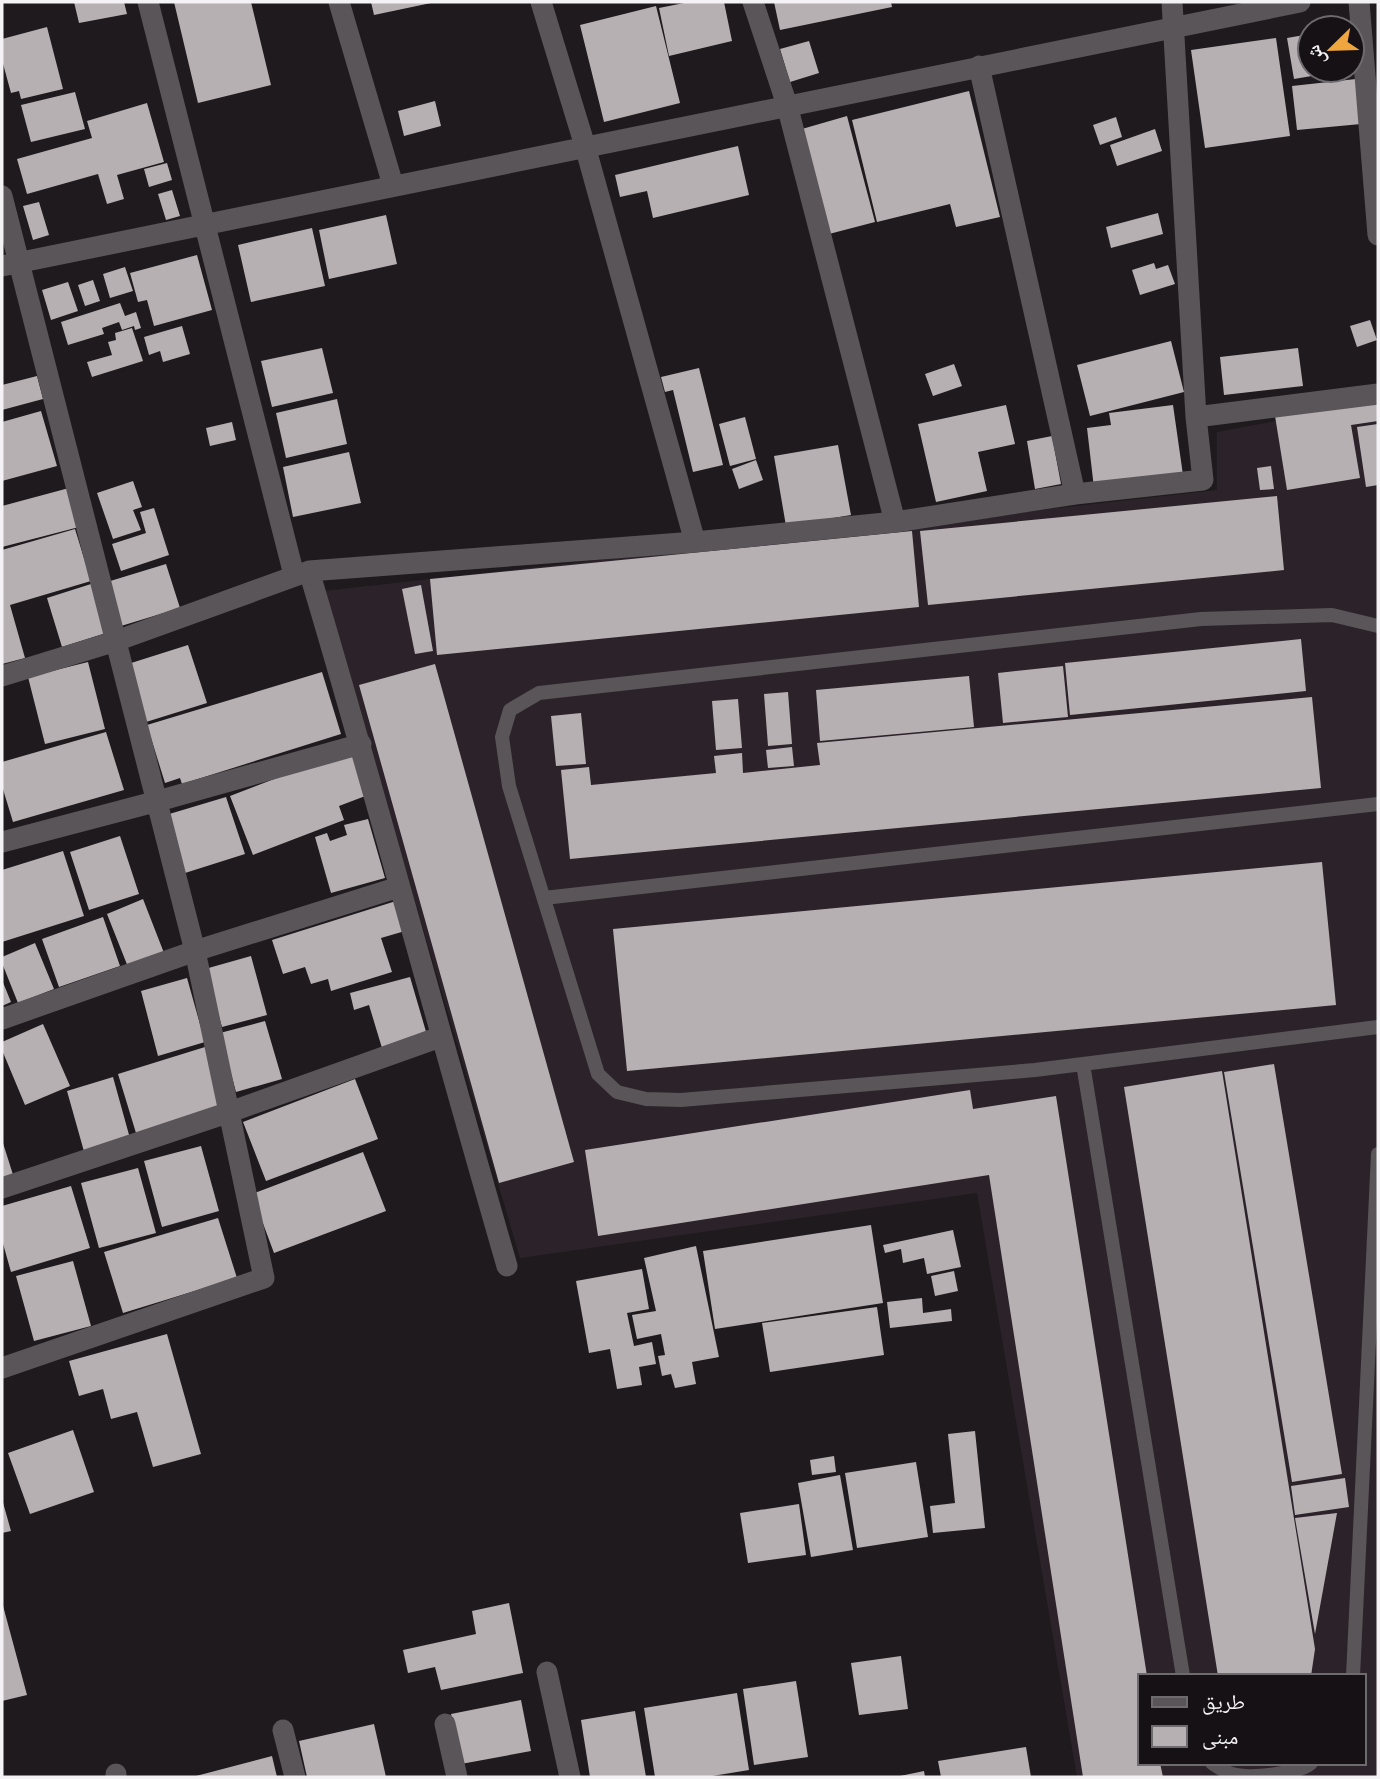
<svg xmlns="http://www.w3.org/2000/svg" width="1380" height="1779" font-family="'Alegreya Sans','Noto Naskh Arabic',sans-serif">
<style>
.built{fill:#2c232a;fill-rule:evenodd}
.building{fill:#b7b0b2}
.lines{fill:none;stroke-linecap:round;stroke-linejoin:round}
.lane{stroke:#595558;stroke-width:14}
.street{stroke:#595558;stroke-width:21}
</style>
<rect width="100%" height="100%" fill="#1e1a1d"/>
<!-- built -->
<path class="built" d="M1378,402V1777H1077L977,1193L520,1258L324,591L1217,490V432ZM1140,1676H1364V1763H1140Z"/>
<!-- building -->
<path class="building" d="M74,2H124L127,14L79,23Z
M174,2H251L271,85L198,103Z
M371,2H431V3L374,15Z
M689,2H724L732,41L669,56L659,8Z
M774,2H891L892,7L780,30Z
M656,6L680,103L604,122L580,25Z
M47,27L63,89L21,99L19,91L11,93L2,60V39Z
M1310,34V70L1341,71L1294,79L1287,38Z
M1276,38L1290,136L1205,148L1191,50Z
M809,41L819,73L790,82L780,49Z
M1356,79L1361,124L1297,130L1292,86Z
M969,91L1000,217L956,227L950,204L877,222L852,120Z
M75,92L85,129L31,142L21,105Z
M435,101L441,126L404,136L398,111Z
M147,103L164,162L117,175L124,199L107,204L98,174L27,194L17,159L92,138L87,121Z
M847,116L875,222L829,234L802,129Z
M1116,117L1122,137L1100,145L1093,125Z
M1155,129L1162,151L1117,166L1110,145Z
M738,146L749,195L653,218L647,191L620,197L615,175Z
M167,163L172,180L149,187L144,169Z
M172,190L180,216L166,220L158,194Z
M39,202L49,235L33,240L23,206Z
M1158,213L1163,234L1111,248L1106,227Z
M386,215L397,264L329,279L319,230Z
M312,228L325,286L251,302L238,245Z
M197,255L212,310L154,326L147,300L138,302L130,273Z
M1154,263L1156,269L1168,265L1175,284L1140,295L1132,270Z
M125,267L133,291L110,298L103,274Z
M93,280L100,301L85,306L78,285Z
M68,282L78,311L51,320L42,290Z
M120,303L125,316L136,312L141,328L135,330L134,326L122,330L119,322L102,328L104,334L68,345L61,322Z
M1370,320L1377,340L1357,347L1350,326Z
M182,326L190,354L163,362L160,351L149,355L144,337Z
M132,328L143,361L92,377L87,362L112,355L108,342L116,340L115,333Z
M1171,341L1184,392L1090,416L1077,365Z
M322,348L333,393L272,407L261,361Z
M1298,348L1303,386L1224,395L1220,357Z
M954,364L962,386L933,396L925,374Z
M699,368L723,465L693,472L673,390L665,392L661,377Z
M37,376L43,399L2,410V385Z
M337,399L347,444L286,458L276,413Z
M1378,400V421L1351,425L1360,478L1287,490L1275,416Z
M1006,405L1015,444L978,452L987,491L936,502L918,424Z
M1173,405L1183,475L1094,488L1087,428L1111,425L1109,413Z
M41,411L57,466L2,481V422Z
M745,417L756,459L730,466L719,424Z
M232,422L236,440L210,446L206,428Z
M1378,424V485L1366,487L1357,427Z
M1052,436L1061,484L1035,489L1027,441Z
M838,445L851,515L786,526L774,456Z
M349,452L361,503L293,517L283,467Z
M756,460L763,480L739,489L732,469Z
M1271,466L1274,489L1260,490L1257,468Z
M133,481L142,507L133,510L141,530L113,539L97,493Z
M69,488L79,527L2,547V506Z
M1277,496L1284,570L928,605L920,531Z
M154,508L169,555L121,571L112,544L146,533L140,512Z
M75,529L91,581L10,605L25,658L2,664V550Z
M912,531L919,607L437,655L430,579Z
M166,564L180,608L121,626L107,582Z
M91,584L106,633L62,647L47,598Z
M421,585L433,651L415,654L402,589Z
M1301,639L1306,691L1070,715L1065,663Z
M188,645L207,703L146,722L128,664Z
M88,662L105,729L45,744L28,677Z
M435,664L574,1162L499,1183L359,685Z
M1063,666L1068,717L1003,723L998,673Z
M322,672L341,734L182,784L180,778L165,783L147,725Z
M969,676L974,727L820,741L816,690Z
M788,692L792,744L768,746L764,694Z
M1312,697L1321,788L570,859L561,770L589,767L591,785L716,773L714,756L742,753L743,773L820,765L817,743Z
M738,699L742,748L716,750L712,701Z
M581,713L586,764L556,766L551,716Z
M106,732L124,790L13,822L2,786V762Z
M792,747L794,766L768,768L766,750Z
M350,750L368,795L339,806L344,820L253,855L230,796Z
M226,797L245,854L185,873L166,815Z
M368,819L385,878L331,893L315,837L327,833L330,841L347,835L344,825Z
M120,836L139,894L89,910L70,852Z
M63,851L84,916L2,942V870Z
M1322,862L1336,1005L627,1071L613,929Z
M143,899L164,953L128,967L107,914Z
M396,901L405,931L381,938L392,972L331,991L328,979L311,984L305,967L283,974L272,940Z
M103,917L120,966L59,987L42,939Z
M35,943L54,989L18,1003L2,963V957Z
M251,956L267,1015L222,1027L205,969Z
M410,977L427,1035L382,1048L369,1005L354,1010L350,993Z
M187,978L205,1042L158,1056L141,991Z
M2,980L11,1002L2,1006Z
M265,1021L282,1079L236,1092L220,1033Z
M43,1024L70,1086L25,1105L2,1050V1042Z
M205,1047L224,1105L136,1133L118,1074Z
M1274,1064L1342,1474L1292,1482L1224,1072Z
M1222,1071L1315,1649L1311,1676H1218L1124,1087Z
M113,1077L131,1142L85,1155L67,1091Z
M355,1079L378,1139L266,1181L243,1122Z
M970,1090L973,1109L1056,1096L1147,1676H1140V1763H1160L1163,1777H1083L989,1175L598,1236L585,1150Z
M2,1140L15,1181L2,1185Z
M201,1146L219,1211L162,1227L144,1161Z
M363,1152L386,1211L274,1253L252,1194Z
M138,1168L156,1233L99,1248L81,1183Z
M71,1186L90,1248L11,1272L2,1240V1206Z
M218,1218L237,1278L123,1313L104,1252Z
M871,1225L883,1303L715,1329L703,1251Z
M953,1230L961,1267L927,1274L924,1258L903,1263L901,1249L885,1253L883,1245Z
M696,1246L719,1357L692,1362L696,1384L675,1388L671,1374L662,1376L658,1356L665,1355L661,1334L637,1339L632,1315L656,1311L644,1258Z
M73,1261L91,1326L34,1341L16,1276Z
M642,1269L649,1309L627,1313L634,1346L652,1342L656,1364L639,1367L642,1385L617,1389L610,1349L589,1353L576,1281Z
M954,1271L958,1291L935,1296L931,1276Z
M922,1298L923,1313L951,1309L952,1321L890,1328L887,1302Z
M877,1307L884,1355L770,1372L762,1323Z
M167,1334L201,1454L153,1467L137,1412L111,1419L103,1389L79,1396L69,1361Z
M73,1430L94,1492L30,1514L8,1453Z
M975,1431L985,1528L933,1533L930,1506L955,1503L948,1434Z
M834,1456L836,1472L812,1475L810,1460Z
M916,1462L928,1537L857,1548L845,1473Z
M840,1475L853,1550L811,1557L798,1483Z
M1345,1478L1349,1507L1295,1515L1291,1486Z
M2,1499L11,1531L2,1533Z
M799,1504L806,1555L748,1563L740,1513Z
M1337,1513L1315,1634L1295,1518Z
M2,1602L27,1695L2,1701Z
M509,1603L523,1673L441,1690L435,1667L408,1673L403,1650L476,1634L472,1611Z
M901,1656L908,1709L859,1715L851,1663Z
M796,1681L808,1757L754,1765L743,1689Z
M737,1693L749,1770L706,1777H655L644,1708Z
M521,1700L531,1751L461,1764L451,1714Z
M635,1711L646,1777H590L581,1720Z
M374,1724L386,1777H307L299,1741Z
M1026,1747L1031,1777H941L938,1761Z
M272,1756L277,1777H196V1776Z
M924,1771L925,1777H900V1776Z"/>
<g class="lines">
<!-- lane -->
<path class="lane" d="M1378,626L1332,615L1201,619L539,693L510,710L502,737L509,786L598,1074L617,1092L646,1099L681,1100L1035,1070L1378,1027
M544,898L1378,804
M1083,1064L1183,1676
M1353,1676L1378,1154
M1212,1763C1218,1767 1225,1772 1232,1774C1248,1779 1299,1774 1311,1763"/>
<!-- street -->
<path class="street" d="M148,2L294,575
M339,2L393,185
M541,2L585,146L695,542
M753,2L787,105L895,522
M1359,2L1378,235
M979,66L1075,494
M2,196L195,951L264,1278L2,1368
M2,266L1300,2
M1196,417L1378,394
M309,571C378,802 440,1035 507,1266
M2,676L116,641L309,571L695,542L895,522L1075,494L1203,480L1196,417L1172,2
M2,842L158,801L361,744
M2,1019L195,951L399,887
M2,1188L230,1112L440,1037
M547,1672L570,1777
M445,1724L457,1777
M283,1730L295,1777
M116,1774V1777"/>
</g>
<!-- border -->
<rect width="1380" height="1779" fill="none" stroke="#f4f2f4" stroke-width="7"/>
<!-- legend -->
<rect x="1138" y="1674" width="228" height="91" fill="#151114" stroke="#6e6b6e" stroke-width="2"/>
<rect x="1152" y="1697" width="35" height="10" fill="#595558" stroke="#6e6b6e" stroke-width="2"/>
<text x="1202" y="1709" font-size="21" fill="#f4f2f4">طريق</text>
<rect x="1152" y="1726" width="35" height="21" fill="#b7b0b2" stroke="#6e6b6e" stroke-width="2"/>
<text x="1202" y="1744" font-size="21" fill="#f4f2f4">مبنى</text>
<!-- north arrow -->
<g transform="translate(1331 49) rotate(247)"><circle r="33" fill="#151114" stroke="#6e6b6e" stroke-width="2"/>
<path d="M0-5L12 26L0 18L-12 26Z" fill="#f0a63f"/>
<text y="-10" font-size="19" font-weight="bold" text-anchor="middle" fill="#f4f2f4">ش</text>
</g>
</svg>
